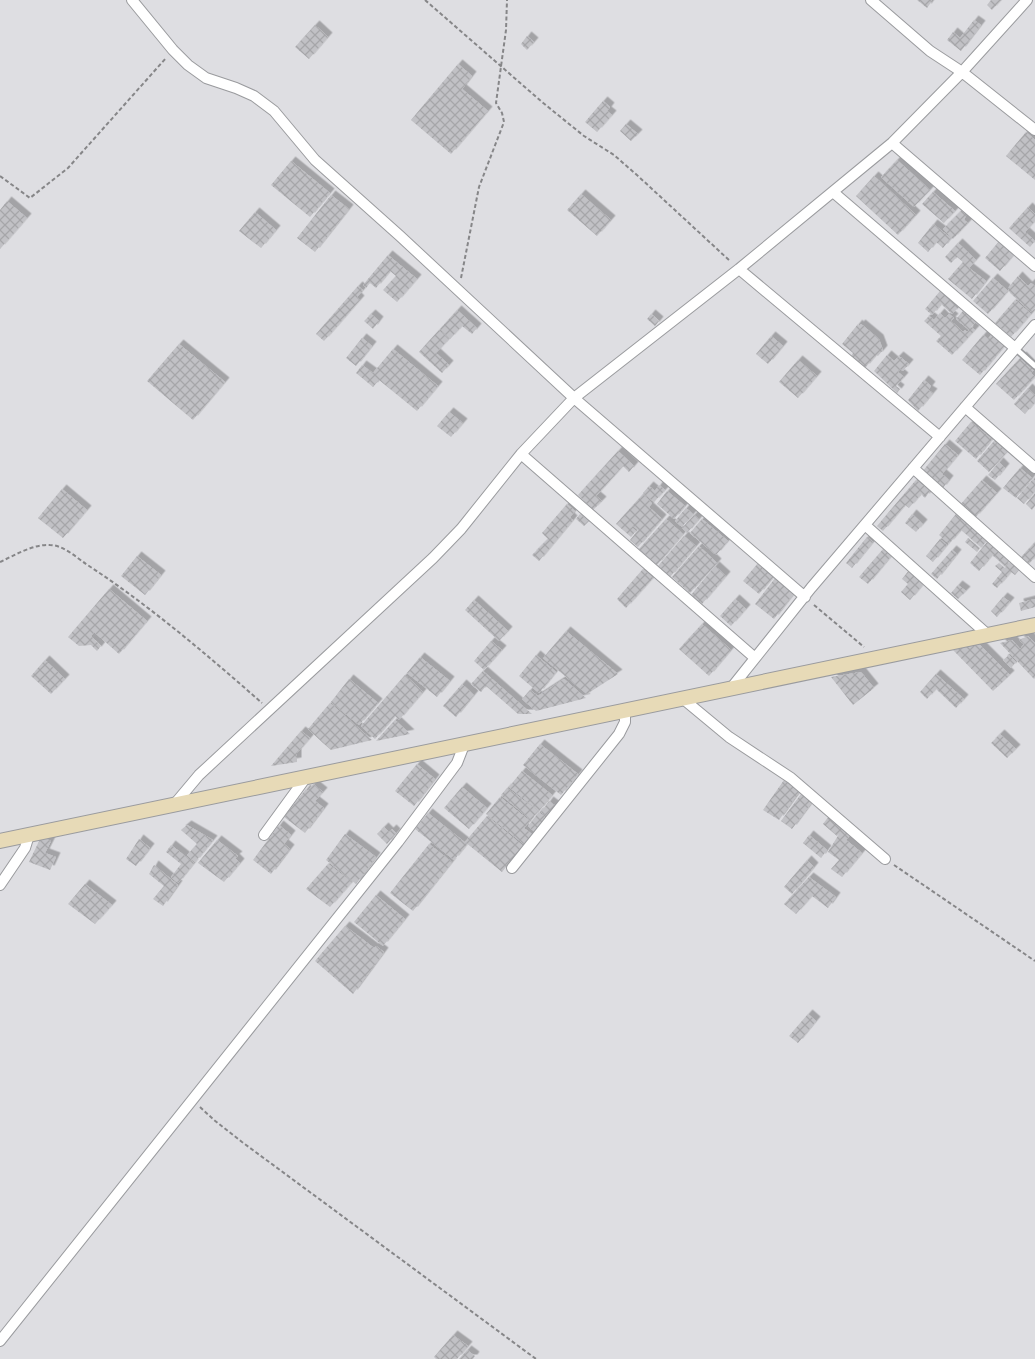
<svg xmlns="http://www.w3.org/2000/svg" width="1035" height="1359" font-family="Karla,sans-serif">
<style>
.building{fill:url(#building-cross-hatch);filter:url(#shadow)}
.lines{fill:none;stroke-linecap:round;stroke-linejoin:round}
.lane-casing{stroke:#9a9b9e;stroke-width:8}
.street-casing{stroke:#9a9b9e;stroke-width:12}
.secondary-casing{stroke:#9a9b9e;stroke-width:16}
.path{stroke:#868688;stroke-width:2;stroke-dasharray:4 2.5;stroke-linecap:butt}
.lane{stroke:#fff;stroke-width:5}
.street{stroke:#fff;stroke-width:10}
.secondary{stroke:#e7dab7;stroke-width:14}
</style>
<defs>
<pattern id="building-cross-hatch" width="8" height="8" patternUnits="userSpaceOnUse" patternTransform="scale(1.25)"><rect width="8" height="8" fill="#c1c1c5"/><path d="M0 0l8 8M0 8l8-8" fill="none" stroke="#a6a6a9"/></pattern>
<filter id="shadow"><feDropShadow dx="4.5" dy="-4.5" stdDeviation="0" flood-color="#0004"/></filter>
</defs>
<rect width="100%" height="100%" fill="#dedee2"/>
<!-- building -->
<path class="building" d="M917,0H930L932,1L927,8Z
M991,0H1001L992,10L987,5Z
M974,20L981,25L961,51L947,40L953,32L960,38Z
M315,25L328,37L309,59L295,47Z
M527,36L534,42L527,50L521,44Z
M458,64L472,76L462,89L488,111L451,154L411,120Z
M603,101L610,107L607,111L612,115L597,132L585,122Z
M626,124L638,134L631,141L620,131Z
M1026,132L1035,140V180L1006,156Z
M897,160L930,190L914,207L881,177Z
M291,161L330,193L310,217L271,185Z
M874,176L916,215L898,235L856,196Z
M933,192L955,211L944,223L922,204Z
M581,194L611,220L597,236L567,210Z
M331,195L349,209L315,252L297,238Z
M7,201L27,218L0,249V210Z
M1028,207L1035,214V221L1025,232L1035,241L1030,247L1009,228Z
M963,209L967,213L964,220L968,223L953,239L943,229Z
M255,212L276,230L261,248L239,231Z
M933,224L951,238L943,248L936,242L928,252L918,243Z
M1001,239L1016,252L1000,271L985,258Z
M958,243L976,260L969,268L986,281L972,299L948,279L963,262L957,257L951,263L945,257Z
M388,255L417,279L397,302L383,290L396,276L390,271L376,288L370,283L366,288L363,285Z
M1018,276L1028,286L1031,283L1035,286V308L1031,312L1010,293L1008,288Z
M993,278L1008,291L988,314L973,301Z
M358,286L363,290L357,297L360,300L324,341L316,334Z
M941,290L960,306L952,314L941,304L932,315L925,309Z
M1015,300L1031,314L1011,337L995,323Z
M457,310L477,328L472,334L462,326L450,339L440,329Z
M963,311L976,322L971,327L975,330L952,355L936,341L941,336L924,321L929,316L934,320L940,313L945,318L949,314L954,318L951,321L963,332L965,330L967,332L969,330L956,319Z
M371,314L379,321L373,329L364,321Z
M651,314L659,321L655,326L647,319Z
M858,324L859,326L861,324L879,339L883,350L878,356L876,355L865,368L851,356L853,353L842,344Z
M439,330L449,339L436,353L449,365L442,373L419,352Z
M992,334L1005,345L980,375L962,360L983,335L988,339Z
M771,336L783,346L768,364L756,354Z
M362,338L372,346L356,366L346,358Z
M179,344L225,382L193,420L147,381Z
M393,349L438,386L417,411L379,380L373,387L356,373L362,365L373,373Z
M887,355L894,361L899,356L909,364L903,371L900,369L898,372L904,377L896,386L900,389L897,393L874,371Z
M1022,356L1035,369L1031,373L1035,377L1014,400L996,384Z
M798,360L817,376L798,398L779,382Z
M924,380L931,386L928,390L933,393L918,411L908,400Z
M1028,388L1035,395V402L1025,414L1014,404Z
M449,412L463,423L451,437L437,426Z
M971,422L992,439L976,459L955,441Z
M994,441L1007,452L989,472L977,461Z
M945,444L958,455L942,474L949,480L942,489L922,472Z
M618,451L634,466L629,472L623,466L596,496L602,501L593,510L578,495Z
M999,462L1005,468L995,480L988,475Z
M1020,468L1032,478L1016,498L1003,488Z
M1033,479L1035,481V491L1024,504L1017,498Z
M916,480L930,491L925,498L921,494L909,508L905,505L883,531L877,526Z
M982,480L997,493L975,518L960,505Z
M659,485L665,490L654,502L643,493L649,486L655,491Z
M62,489L87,510L63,538L38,518Z
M667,491L685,506L674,519L657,504Z
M1035,493V506L1032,510L1026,504Z
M643,494L652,503L649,507L662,519L638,547L630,540L638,530L633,526L631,527L636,531L631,537L616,524Z
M567,504L575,511L570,517L573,520L539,561L532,555L548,539L542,533Z
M686,508L693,514L682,527L675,521Z
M580,514L589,521L584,526L576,519Z
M912,514L923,524L916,532L905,523Z
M956,514L987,541L981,547L961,530L949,544L939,535Z
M694,515L699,519L687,533L682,528Z
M666,519L683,534L657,565L639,549Z
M702,519L728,541L716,555L690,533Z
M684,536L696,546L670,577L658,566Z
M867,537L873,542L852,568L846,563Z
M968,538L980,548L977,552L965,542Z
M940,539L947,545L933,562L926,556Z
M987,542L1009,561L1005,566L992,555L979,571L970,563Z
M1035,542V557L1029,564L1021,557Z
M699,546L717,563L690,593L672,577Z
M884,548L892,555L868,584L859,577Z
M952,550L957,554L937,579L931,574Z
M137,556L161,575L145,595L121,576Z
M759,562L775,575L759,594L743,581Z
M1010,562L1020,569L1015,575L1011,572L997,588L992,584L1002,572L995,566L999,563L1005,568Z
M715,566L726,576L702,604L691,595Z
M643,569L653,578L626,608L617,599Z
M910,569L925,582L910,600L901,592L908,584L902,579Z
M776,577L795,592L774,619L755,604Z
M958,585L966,591L958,599L951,593Z
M109,589L147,621L119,654L94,632L91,636L101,646L97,651L91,645L79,646L68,637Z
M1003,597L1010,602L997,617L991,611Z
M735,599L746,609L731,626L720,616Z
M1035,599V607L1021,611L1019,603Z
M474,600L508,631L499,641L465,610Z
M702,624L731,650L709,676L679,649Z
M566,631L618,674L587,694L543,658Z
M1028,636L1035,643V678L1034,679L1000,643L1012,640L1020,649L1024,644L1019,640Z
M491,641L502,650L484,670L474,661Z
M978,643L1010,675L993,691L953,650Z
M536,655L556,672L539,693L519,676Z
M1009,655L1016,662L1011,668L1003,660Z
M420,657L450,681L437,697L407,673Z
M45,660L65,679L51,694L31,676Z
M483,671L532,714H518L486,686L481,692L471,684Z
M861,672L874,688L853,705L831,677Z
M936,674L964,699L956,708L936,689L927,699L920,692Z
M405,675L423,692L399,720L395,716L375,739L361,726Z
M349,679L378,703L359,725L331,702Z
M564,679L586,698L536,711L522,699L530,690L538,696Z
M462,684L474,695L456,717L443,706Z
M330,703L346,717L372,740L331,750L323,743L308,729Z
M395,720L410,734L376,741Z
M301,731L310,738L297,753V762L271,766Z
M1000,734L1016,749L1007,758L991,743Z
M540,744L578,774L561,795L523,765Z
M417,764L435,779L414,806L395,791Z
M522,771L552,795L539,811L509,787Z
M784,780L799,792L779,820L763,810Z
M313,784L323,792L315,801L324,808L305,833L284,817L306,789L308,791Z
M462,787L487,808L469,829L444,808Z
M507,788L538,811L531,820L501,795Z
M801,794L812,802L792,829L781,821Z
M500,797L530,821L524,828L533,835L525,845L486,814Z
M549,801L557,807L549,818L541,812Z
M539,812L548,820L536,833L528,826Z
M428,813L467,844L454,860L415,829Z
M487,816L523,846L502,872L465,842Z
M829,816L851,834L846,840L862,853L842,877L831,869L839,860L828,852L839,834L837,836L823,824Z
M187,825L213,840L195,862L187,855L197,844L181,830Z
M279,825L291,835L284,844L290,849L271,874L253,860Z
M384,827L389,832L392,829L396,833L387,844L377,834Z
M345,834L376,857L356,884L326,860Z
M809,835L827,850L821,858L803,843Z
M41,837L51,841L45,853L56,857L50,870L29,862Z
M139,839L150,848L136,866L126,859Z
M217,840L238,856L235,858L240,863L224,882L198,863Z
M429,844L452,862L413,911L390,893Z
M171,845L194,863L178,883L171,877L181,864L166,852Z
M807,860L814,867L792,894L784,887Z
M328,864L352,882L330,907L306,889Z
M154,865L178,885L163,906L153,899L164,886L149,874Z
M809,877L836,897L828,908L812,896L796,914L784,904Z
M85,884L112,905L95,924L68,904Z
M376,895L405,919L383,946L354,922Z
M345,926L374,948L376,946L384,952L353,994L315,961Z
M808,1014L816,1021L798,1043L789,1036Z
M453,1335L468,1346L457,1359H436L434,1357Z
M467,1350L475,1356L473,1359H459Z"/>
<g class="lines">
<!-- lane casing -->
<g class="lane-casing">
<path id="lane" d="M1015,348L1035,366"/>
</g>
<!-- street casing -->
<g class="street-casing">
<path id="street" d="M132,0L173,50L188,65L206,78L236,88L254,96L274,111L315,160L400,236L574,398L805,597
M871,0L930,51L962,72L1035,130
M892,143L1035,266
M833,192L1015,348
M739,269L940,437
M965,407L1035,468
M521,454L755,658
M913,468L1035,577
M865,525L988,635
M732,687L811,588L1035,325
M682,698L729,737L791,778L885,859
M173,806L199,775L433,558L461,529L521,454L574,398L739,269L892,143L962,72L1027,0
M264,835L307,776
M512,868L619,734L625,722V710
M0,885L25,848L29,835
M0,1341L398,842L457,763L464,745"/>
</g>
<!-- secondary casing -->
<g class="secondary-casing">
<path id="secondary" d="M0,841L1035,625"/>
</g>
<!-- path -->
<path class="path" d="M425,0L542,102L584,136L614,155L638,176L730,261
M0,176L30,198L68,168L166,58
M461,278L479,187L504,122L502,113L496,103L506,30L507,0
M0,562C15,555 33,544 50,545C63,545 76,557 86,564C149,605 206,654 262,703
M814,605L864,647
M894,865L1035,961
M200,1107L214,1120L242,1142L536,1359"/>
<!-- lane -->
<use href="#lane" class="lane"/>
<!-- street -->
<use href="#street" class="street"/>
<!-- secondary -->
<use href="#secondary" class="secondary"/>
</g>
</svg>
